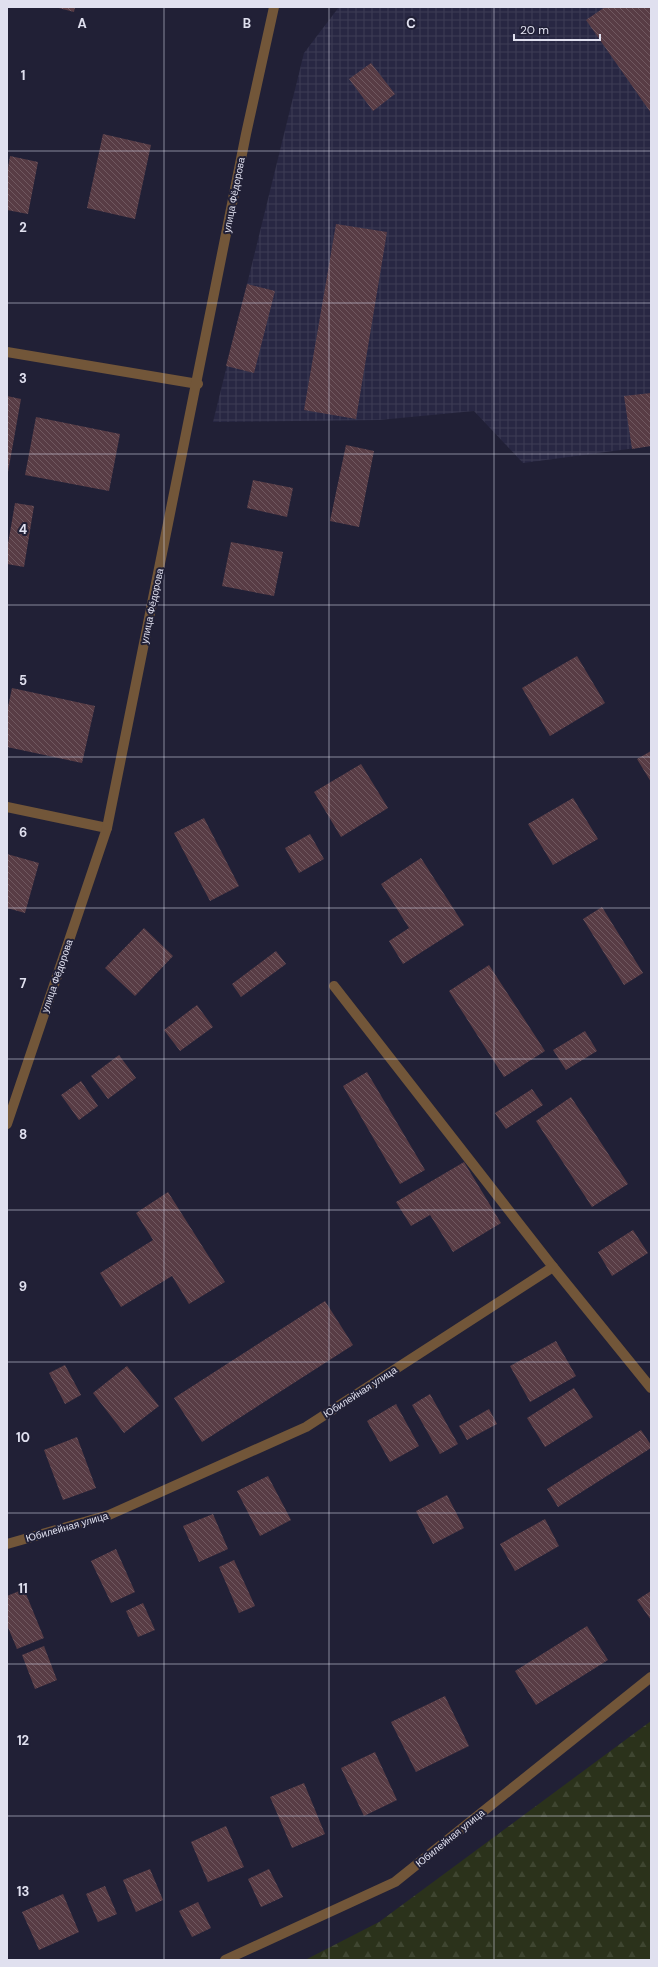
<svg xmlns="http://www.w3.org/2000/svg" width="658" height="1967" font-family="'DM Sans',sans-serif">
<style>
.industrial{fill:url(#industrial-grid)}
.forest{fill:url(#forest-firs)}
.building{fill:url(#building-back-hatch)}
.lines{fill:none;stroke-linecap:round;stroke-linejoin:round}
.service{stroke:#725639;stroke-width:10}
.minor{stroke:#725639;stroke-width:10}
.grid{fill:none;stroke:#e0e0ef;stroke-width:1;stroke-opacity:0.55}
.labels{text-anchor:middle;dominant-baseline:central;stroke-width:4;stroke-linejoin:round;paint-order:stroke}
.street-label{font-size:10px;fill:#e0e0ef;stroke:#212036}
.grid-label{font-size:13px;text-anchor:middle;font-weight:bold;fill:#e0e0ef;stroke:#212036;stroke-width:4;stroke-linejoin:round;paint-order:stroke}
</style>
<defs>
<pattern id="industrial-grid" width="8" height="8" patternUnits="userSpaceOnUse"><rect width="8" height="8" fill="#282743"/><path d="M0 4h8M4 0v8" fill="none" stroke="#3d3c55"/></pattern>
<pattern id="forest-firs" width="22" height="20" patternUnits="userSpaceOnUse"><rect width="22" height="20" fill="#2b321b"/><path d="M5 1l3.5 6h-7zM16 11l3.5 6h-7z" fill="#3f4631"/></pattern>
<pattern id="building-back-hatch" width="6" height="6" patternUnits="userSpaceOnUse"><rect width="6" height="6" fill="#583c45"/><path d="M-1 5l2 2M0 0l6 6M5-1l2 2" fill="none" stroke="#705860"/></pattern>
</defs>
<rect width="100%" height="100%" fill="#212036"/>
<!-- industrial -->
<path class="industrial" d="M339,7H651V446L523,463L474,411L379,420L213,422L304,53Z"/>
<!-- forest -->
<path class="forest" d="M651,1721V1960H305L379,1922Z"/>
<!-- building -->
<path class="building" d="M55,7H75L74,12Z
M605,7H651V113L586,20Z
M371,63L395,94L373,111L349,79Z
M103,134L151,145L135,219L87,208Z
M10,156L38,162L28,214L7,210V174Z
M336,224L387,232L356,419L304,410Z
M247,284L275,291L254,373L226,366Z
M651,393V446L632,449L624,396Z
M7,396L21,399L8,472H7Z
M36,417L120,434L109,491L25,475Z
M346,445L374,451L359,527L330,521Z
M253,480L293,488L287,517L247,508Z
M15,503L34,506L24,567L7,564V550Z
M231,542L283,552L274,596L222,586Z
M577,656L605,703L550,736L522,688Z
M12,688L95,706L82,763L7,747V712Z
M651,751V782L637,759Z
M361,764L388,808L341,837L314,792Z
M573,798L598,839L553,865L528,824Z
M204,818L239,886L210,901L174,833Z
M310,834L324,859L299,873L285,848Z
M7,854L39,863L25,913L7,908Z
M421,858L464,925L403,964L389,941L409,928L381,884Z
M602,907L643,973L624,985L583,919Z
M144,928L173,956L135,996L105,968Z
M276,951L286,964L241,997L232,984Z
M489,965L545,1051L504,1077L449,991Z
M197,1005L213,1027L180,1051L164,1030Z
M585,1031L597,1051L566,1070L553,1050Z
M119,1055L136,1078L108,1099L91,1076Z
M367,1072L425,1170L400,1184L343,1086Z
M81,1081L98,1106L79,1120L61,1095Z
M532,1089L543,1105L506,1129L495,1113Z
M571,1097L628,1184L592,1207L536,1121Z
M464,1162L501,1223L453,1252L430,1215L411,1226L396,1202Z
M168,1192L225,1282L189,1304L172,1276L121,1307L100,1273L153,1240L136,1213Z
M633,1230L648,1253L612,1276L598,1252Z
M325,1301L353,1345L202,1442L174,1398Z
M556,1341L576,1376L530,1402L510,1366Z
M65,1365L81,1395L65,1404L49,1373Z
M127,1366L159,1406L124,1433L93,1393Z
M574,1388L593,1417L545,1447L527,1418Z
M430,1394L458,1444L440,1454L412,1405Z
M396,1404L419,1446L390,1462L367,1421Z
M489,1409L497,1424L467,1440L459,1426Z
M641,1430L651,1445V1448L558,1507L547,1489Z
M77,1437L96,1488L63,1500L44,1450Z
M268,1476L291,1520L260,1536L237,1491Z
M447,1495L464,1528L433,1544L416,1511Z
M213,1514L228,1549L199,1562L183,1526Z
M545,1519L559,1546L515,1571L500,1544Z
M116,1549L135,1592L111,1603L91,1561Z
M234,1560L255,1606L239,1613L219,1567Z
M24,1589L44,1638L17,1649L7,1625V1596Z
M651,1591V1620L637,1600Z
M143,1603L155,1630L138,1637L126,1611Z
M587,1626L608,1660L536,1705L515,1671Z
M44,1646L57,1680L35,1689L22,1655Z
M445,1696L469,1746L416,1772L391,1722Z
M375,1752L397,1800L364,1816L341,1768Z
M304,1783L325,1834L292,1848L270,1797Z
M226,1826L244,1867L208,1882L191,1842Z
M150,1869L163,1900L136,1912L123,1880Z
M269,1869L283,1897L261,1907L248,1879Z
M105,1886L117,1914L98,1922L86,1894Z
M63,1894L79,1932L39,1950L22,1912Z
M198,1902L211,1928L192,1937L179,1911Z"/>
<g class="lines">
<!-- service -->
<path class="service" d="M7,352L198,384
M7,807L107,828
M334,986L553,1267
M225,1960L395,1882L651,1677"/>
<!-- minor -->
<path class="minor" d="M7,1124L107,828L246,134L274,7
M7,1544L109,1515L306,1427L553,1267L651,1388"/>
</g>
<!-- grid -->
<path class="grid" d="M164,7V1960M329,7V1960M494,7V1960M7,151H651M7,303H651M7,454H651M7,605H651M7,757H651M7,908H651M7,1059H651M7,1210H651M7,1362H651M7,1513H651M7,1664H651M7,1816H651"/>
<g class="labels">
<!-- street labels -->
<g class="street-label">
<text transform="translate(234 195) rotate(-79)">улица Фёдорова</text>
<text transform="translate(152 606) rotate(-78)">улица Фёдорова</text>
<text transform="translate(57 976) rotate(-71)">улица Фёдорова</text>
<text transform="translate(360 1392) rotate(-33)">Юбилейная улица</text>
<text transform="translate(67 1527) rotate(-16)">Юбилейная улица</text>
<text transform="translate(450 1838) rotate(-39)">Юбилейная улица</text>
</g>
</g>
<g class="grid-label">
<text x="82" y="28">A</text>
<text x="247" y="28">B</text>
<text x="411" y="28">C</text>
<text x="23" y="80">1</text>
<text x="23" y="232">2</text>
<text x="23" y="383">3</text>
<text x="23" y="534">4</text>
<text x="23" y="685">5</text>
<text x="23" y="837">6</text>
<text x="23" y="988">7</text>
<text x="23" y="1139">8</text>
<text x="23" y="1291">9</text>
<text x="23" y="1442">10</text>
<text x="23" y="1593">11</text>
<text x="23" y="1745">12</text>
<text x="23" y="1896">13</text>
</g>
<!-- border -->
<rect width="658" height="1967" fill="none" stroke="#e0e0ef" stroke-width="16"/>
<!-- scale -->
<path d="M514 34v6h86v-6" fill="none" stroke="#e0e0ef" stroke-width="2"/>
<text x="520" y="34" font-size="12" fill="#e0e0ef" stroke="#212036" stroke-width="3" paint-order="stroke">20 m</text>
</svg>
